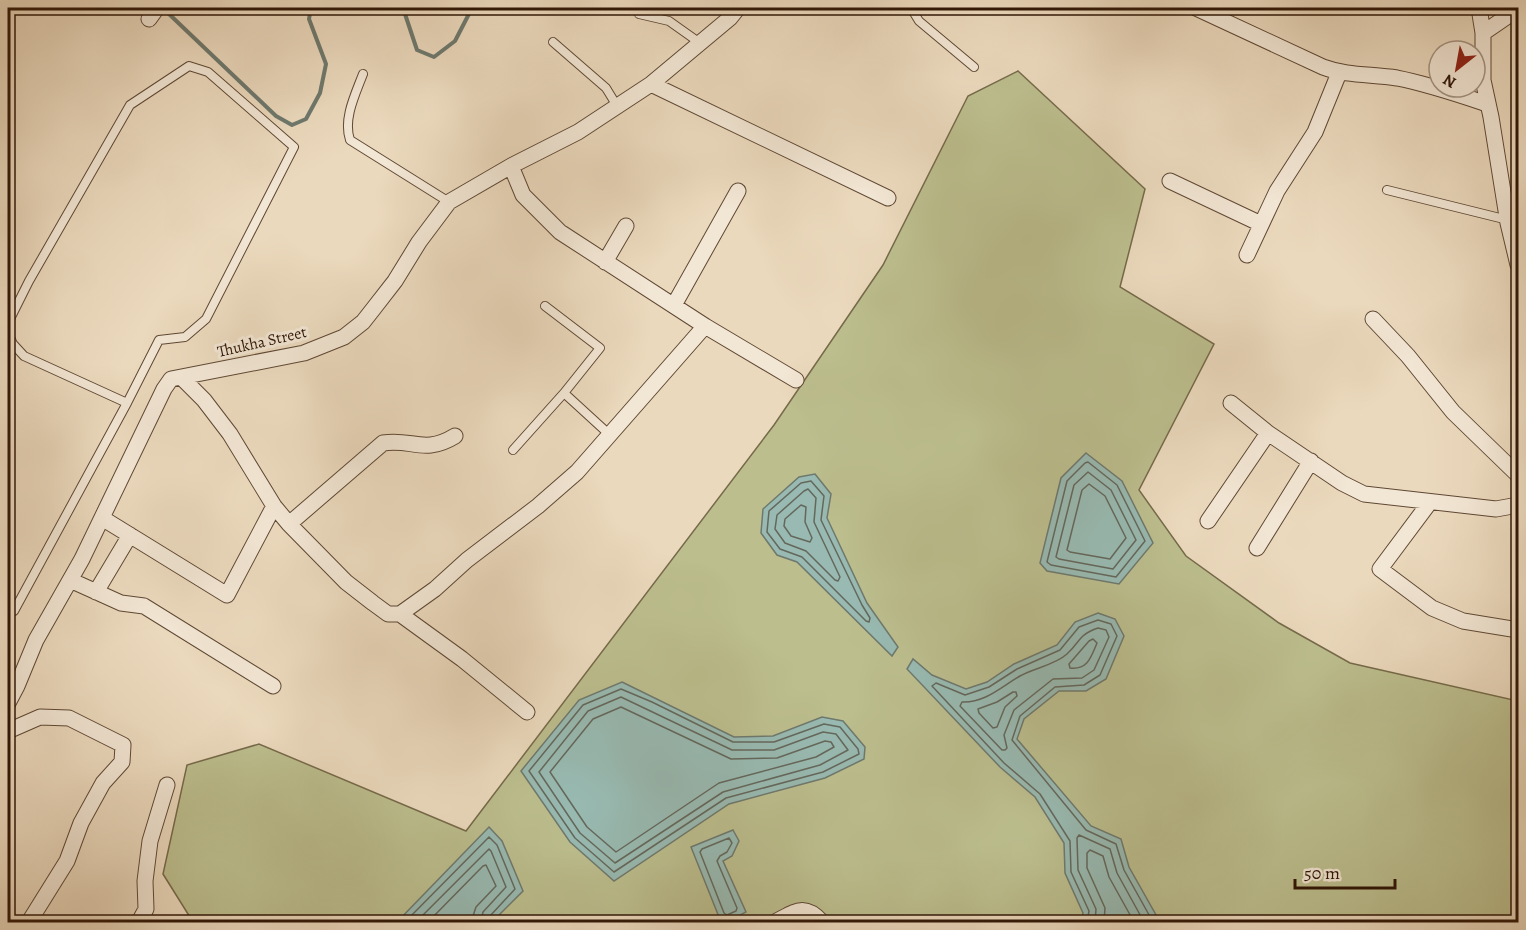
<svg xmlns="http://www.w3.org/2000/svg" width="1526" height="930" viewBox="0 0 1526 930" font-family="Alegreya,serif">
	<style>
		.green { fill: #bcbe8e; stroke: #766a4a; stroke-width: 1.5 }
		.water { fill: #98bab2; stroke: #6e796e; stroke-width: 1.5 }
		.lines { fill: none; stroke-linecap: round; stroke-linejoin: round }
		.shore { stroke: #64685c; stroke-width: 1.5 }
		.stream { stroke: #6e796e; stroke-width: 4 }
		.lane-casing { stroke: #5f4834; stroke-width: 10 }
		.street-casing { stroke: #5f4834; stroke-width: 17 }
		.lane { stroke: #f2e6d4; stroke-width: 8 }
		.street { stroke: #f2e6d4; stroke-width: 15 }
		.labels { text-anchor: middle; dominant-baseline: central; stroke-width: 6; stroke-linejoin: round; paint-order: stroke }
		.street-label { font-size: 16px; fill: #301707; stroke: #f2e6d4 }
	</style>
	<rect width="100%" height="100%" fill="#ebd9bd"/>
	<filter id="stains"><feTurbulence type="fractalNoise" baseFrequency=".00333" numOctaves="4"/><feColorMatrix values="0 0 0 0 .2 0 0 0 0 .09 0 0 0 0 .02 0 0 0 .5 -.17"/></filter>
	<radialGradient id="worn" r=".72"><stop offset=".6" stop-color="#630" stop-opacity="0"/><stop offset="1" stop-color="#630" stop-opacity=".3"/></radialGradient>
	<!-- green -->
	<path class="green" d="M1018,71L1145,189L1120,287L1214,344L1139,490L1186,556L1279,623L1350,663L1518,701V922H193L163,874L187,765L259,744L466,831L774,425L883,265L968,96Z"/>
	<!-- water -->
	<path class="water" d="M1086,453L1122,481L1153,543L1119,584L1047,571L1040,563L1061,478Z
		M815,474L831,494L827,518L867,603L898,647L892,656L797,562L777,555L761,533L763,509L799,477Z
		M1098,613L1115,619L1124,636L1106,679L1086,691H1059L1024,719L1017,739L1091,826L1121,839L1129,867L1160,922H1080L1083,913L1065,873L1064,843L1035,797L1000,767L907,669L913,659L932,675L966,689L987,682L1014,664L1057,645L1075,622Z
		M622,682L734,737L773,736L822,717L843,721L865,747L864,759L825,778L729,804L614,881L570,842L521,771L579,700Z
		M489,827L502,841L523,891L492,922H397Z
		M733,830L739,841L732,856L723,861L746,912L727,922H721L691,847Z"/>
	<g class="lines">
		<!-- shore -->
		<path class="shore" d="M1088,462L1117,485L1145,541L1116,577L1051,565L1047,562L1067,481L1085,463Z
			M1088,472L1111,490L1136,540L1113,569L1059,559L1056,557L1074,485Z
			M811,481L824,496L821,520L862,605L870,618L869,622L866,621L802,557L780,549L767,532L769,511L801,483Z
			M1089,484L1105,496L1126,538L1110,559L1070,552L1067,550L1082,490Z
			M808,489L816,498L814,522L840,577L838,581L835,580L806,551L785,543L775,529L777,515L804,491Z
			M801,505L806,507L805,522L812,538L810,542L791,536L784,526L785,519Z
			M1098,628L1106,630L1109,637L1094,670L1082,678L1053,679L1014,710L1004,735L1007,748L1005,750H1002L960,706L962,702C985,703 1001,687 1020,676C1034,668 1055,665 1067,654C1081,641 1078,635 1098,628Z
			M1093,639L1097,643C1091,657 1088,670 1070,668L1069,664L1089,641Z
			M621,689L652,702L733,742H774L824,724L840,727L858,749L859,754L823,772L726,798L614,872L575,838L529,771L583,705Z
			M1013,692H1016L1017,696L1005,707L997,727L993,728L979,713L978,709L997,702Z
			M621,697L732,750H774L823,732L836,734L848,750L820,765L723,792L615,863L580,833L539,772L588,711Z
			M621,707L731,759L777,758L825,741L831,742L834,747L816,757L719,783L616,852L587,827L550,772L593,719Z
			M729,838L732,843L727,852L720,856L717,861L737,908L736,911L727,915L724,913L700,852L702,849Z
			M405,922L489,837L497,845L515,889L490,916L488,922
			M416,922L489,849L491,851L506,887L483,912L481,922
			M428,922L483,866L486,865L496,886L476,907L471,922
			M1087,922L1089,911L1071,872L1070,841L1040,794L1004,763L932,686L936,683L965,695L989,687L1017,669L1060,650L1079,627L1098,620L1111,624L1117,636L1100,675L1084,685L1055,687L1020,716L1012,740L1086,830L1116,844L1124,870L1153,922
			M1095,922L1096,909L1078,870L1077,838L1079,835L1110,849L1117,873L1144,922
			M1104,922L1105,908L1087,868V853L1090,850L1103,856L1109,877L1134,922"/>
		<!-- stream -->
		<path class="stream" d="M160,8L169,14L276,116L292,125L306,119L320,93L326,64L309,19L311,8
			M403,8L417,50L434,57L455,41L472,8"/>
		<defs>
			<path id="lane" d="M641,8L639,14L669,21L700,43
				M911,8L919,21L974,67
				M553,42L606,88L617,106
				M363,74C355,95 343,119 350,140L449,202
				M1387,190L1508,220
				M8,273H9
				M545,306L600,348L564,393
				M8,323L29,281L130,105L189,66L208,72L294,147L206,319L185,337L159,340L127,403L14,611L8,612
				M8,333L13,344L24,356L127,403
				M513,450L564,393L611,436"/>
			<path id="street" d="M1196,8L1323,67C1347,76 1372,74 1397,78C1428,84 1457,94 1487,104
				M1479,8L1483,33V80L1491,117L1508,223L1518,265
				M149,19L157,8
				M1483,33L1518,9
				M651,84L888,198
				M1170,181L1261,224
				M1247,255L1277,191L1315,132L1339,73
				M605,262L626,226
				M674,305L738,191
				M1373,319L1408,356L1453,412L1518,475
				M705,326L796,380
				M182,378L204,400L230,434L274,506L289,524L346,582L373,603L388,614H400L435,589L467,560L538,506L577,472L705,326L560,232L523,195L511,166
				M1231,403L1268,433L1342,483L1364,494L1496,509L1518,505
				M1430,502L1380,569L1432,608L1463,621L1518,630
				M102,518L227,595L274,506
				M1208,521L1268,433
				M289,524L383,443C412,438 424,455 455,436
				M1257,548L1311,461
				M70,580L121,603L144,606L273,686
				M96,592L130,535
				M400,614L462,659L527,712
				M8,703L17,686L36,640L82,559L164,389L171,379L304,353L344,337L363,322L374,308L395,281L419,242L449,202L511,166L578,132L651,84L730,18L738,8
				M8,731L40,717L69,718L123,745L122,762L103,783L81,823L67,861L29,922
				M139,922L146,909L145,881L150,841L167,785
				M775,922C795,912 804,902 822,922"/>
		</defs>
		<!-- lane casing -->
		<use href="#lane" class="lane-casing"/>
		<!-- street casing -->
		<use href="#street" class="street-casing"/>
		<!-- lane -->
		<use href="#lane" class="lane"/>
		<!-- street -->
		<use href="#street" class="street"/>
	</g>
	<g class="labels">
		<!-- street labels -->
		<g class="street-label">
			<text transform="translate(262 342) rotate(-13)">Thukha Street</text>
		</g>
	</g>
	<!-- margin -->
	<rect width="1526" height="930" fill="none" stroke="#ebd9bd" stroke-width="30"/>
	<rect x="9" y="9" width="1508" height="912" fill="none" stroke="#301707" stroke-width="3"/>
	<rect x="15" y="15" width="1496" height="900" fill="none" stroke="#301707" stroke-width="1.5"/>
	<!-- north arrow -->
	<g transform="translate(1457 69) rotate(211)"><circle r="28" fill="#f2e6d4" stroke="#a49382" stroke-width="1.5"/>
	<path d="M0-4.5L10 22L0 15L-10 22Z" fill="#8f2418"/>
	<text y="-9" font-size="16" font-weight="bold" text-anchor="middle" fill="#301707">N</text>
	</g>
	<!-- scale -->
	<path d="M1295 879v9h100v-9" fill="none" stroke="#301707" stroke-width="3"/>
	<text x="1304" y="879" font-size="18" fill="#301707" stroke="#f2e6d4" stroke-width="4.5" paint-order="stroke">50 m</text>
	<rect width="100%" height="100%" filter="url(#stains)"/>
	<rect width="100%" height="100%" fill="url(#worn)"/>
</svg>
